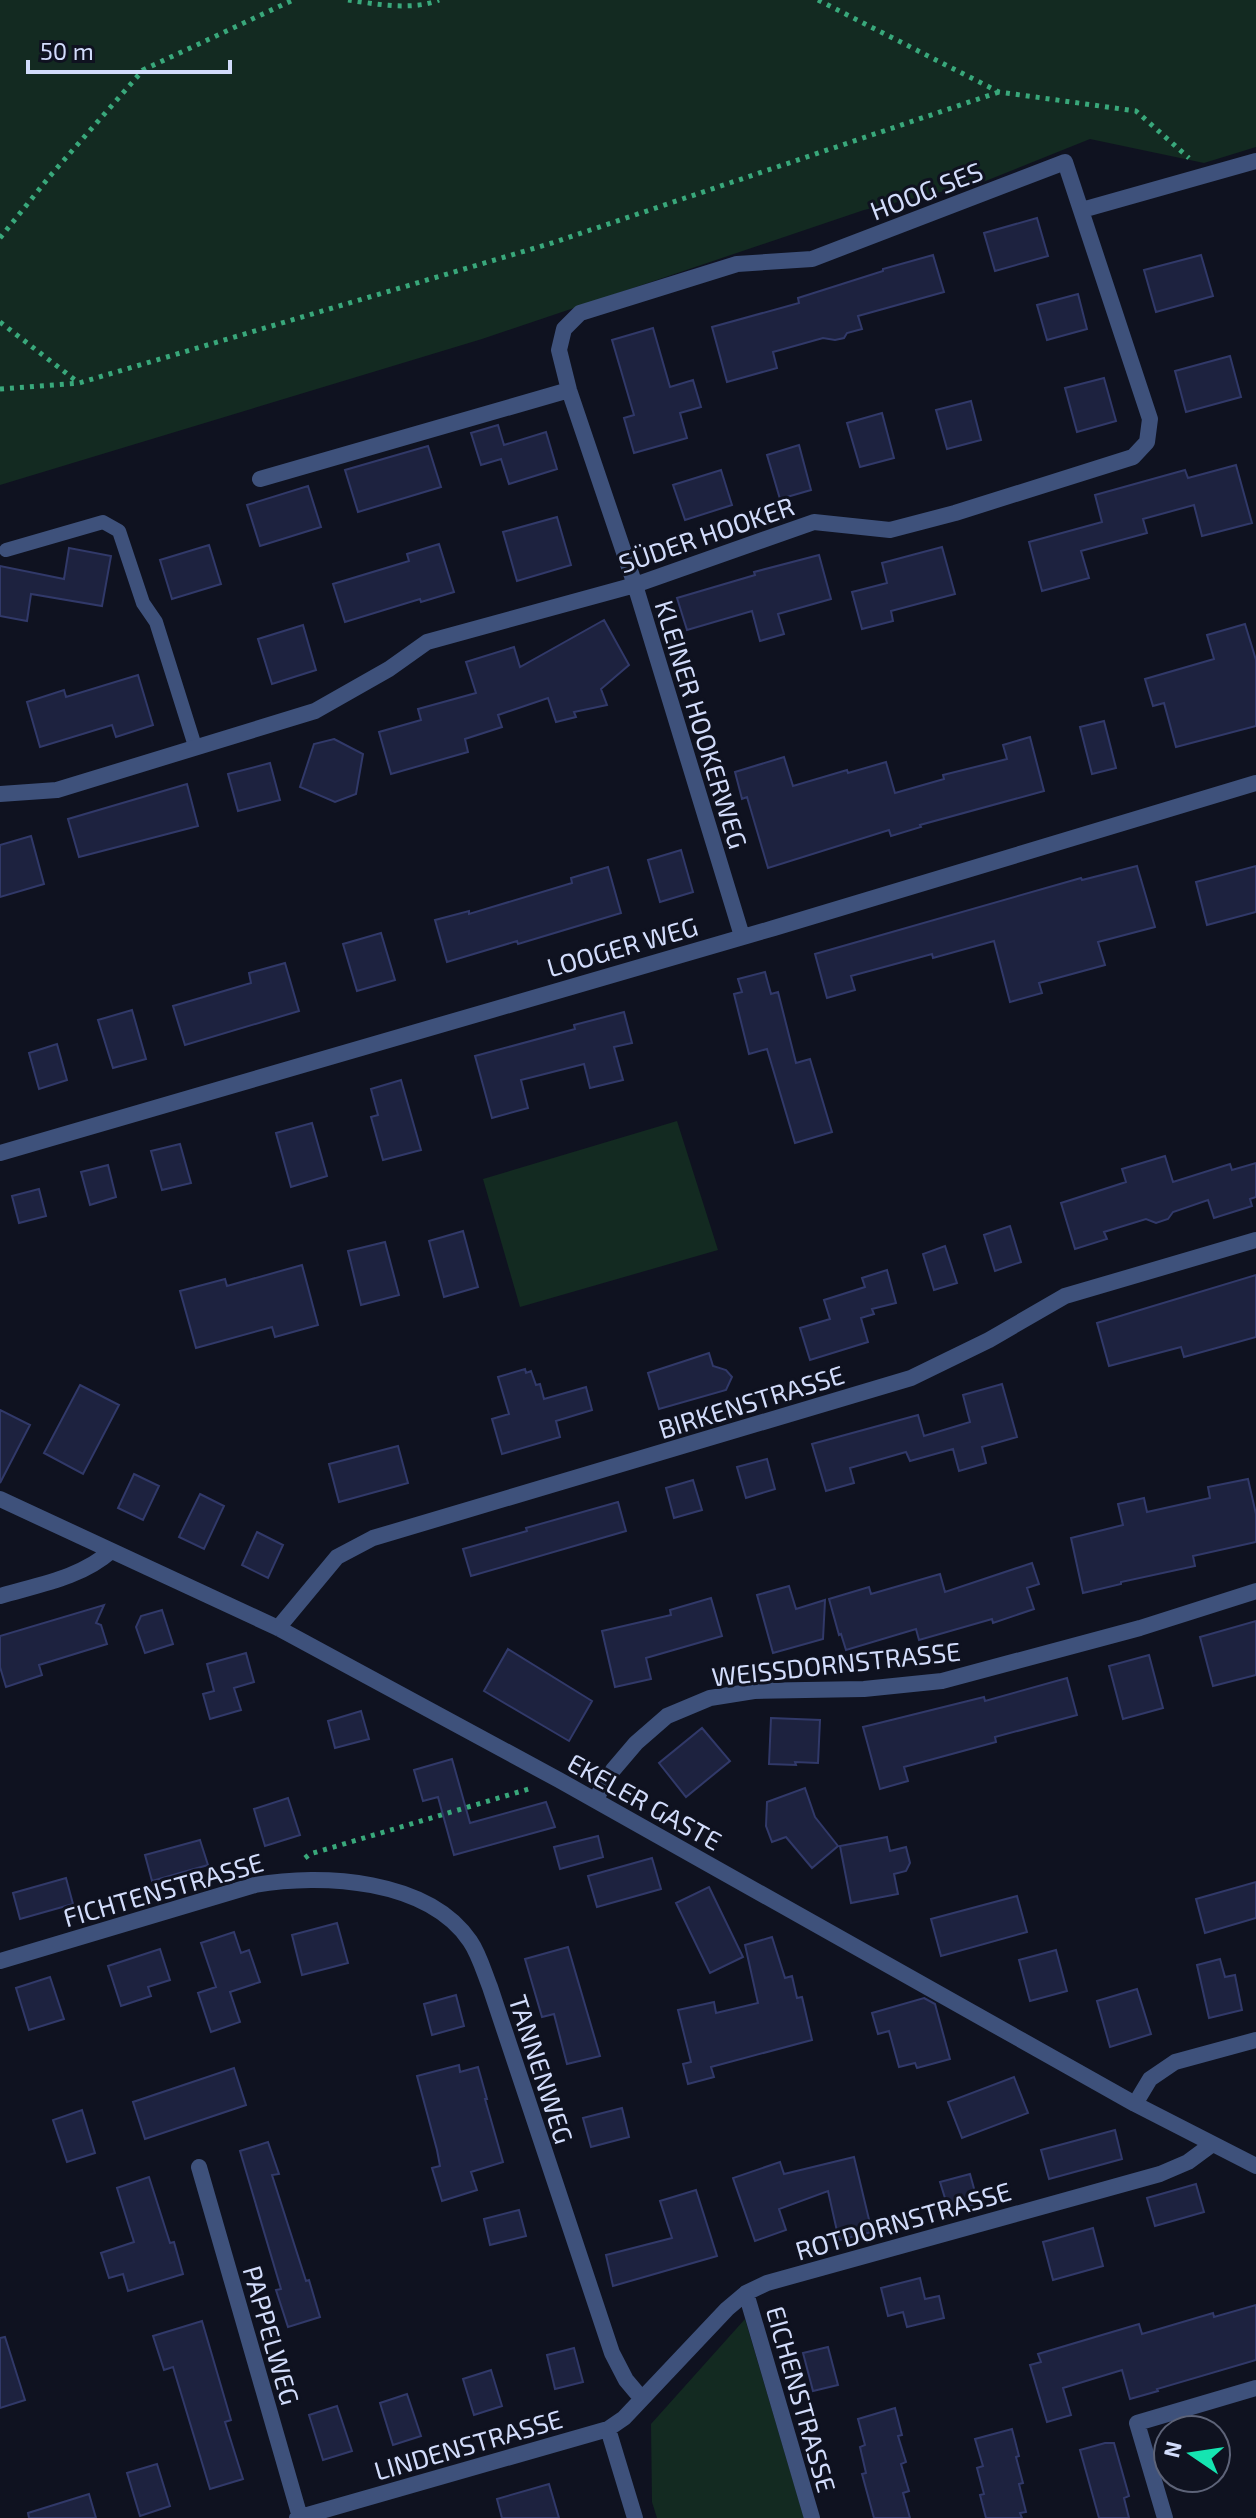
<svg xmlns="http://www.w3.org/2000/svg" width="1256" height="2518" viewBox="0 0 1256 2518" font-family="'Exo 2',sans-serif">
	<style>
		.green { fill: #132a21 }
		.building { fill: #1d223f; stroke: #313969; stroke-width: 2 }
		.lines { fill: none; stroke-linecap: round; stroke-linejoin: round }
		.path { stroke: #39a87b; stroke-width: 5; stroke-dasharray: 4 6; stroke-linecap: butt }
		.lane { stroke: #3e517b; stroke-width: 14 }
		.street { stroke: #3e517b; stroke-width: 16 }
		.labels { text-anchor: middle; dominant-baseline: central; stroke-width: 6; stroke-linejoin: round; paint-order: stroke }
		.street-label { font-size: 26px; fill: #d2dcfb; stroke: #0f1220 }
	</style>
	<rect width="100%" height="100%" fill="#0f1220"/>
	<!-- green -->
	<path class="green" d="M0,0H1256V147L1204,163L1090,139L983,182L864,210L482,339L0,485Z
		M677,1121L718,1250L520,1307L483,1179Z
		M745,2319L804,2518H657L652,2502L651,2424Z"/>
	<!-- building -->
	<path class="building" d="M1037,218L1048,256L995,271L984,233Z
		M933,255L944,292L858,316L862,329L847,333L844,338L835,340L823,338L773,352L777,368L727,382L712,327L799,303L798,298L883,271V269Z
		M1201,255L1213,296L1156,312L1144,270Z
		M1078,294L1087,329L1047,340L1037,305Z
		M653,328L670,387L693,380L701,407L680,413L687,438L634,453L624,418L634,415L612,340Z
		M1230,356L1241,397L1186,412L1175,371Z
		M1104,378L1116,421L1077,432L1065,388Z
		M971,401L981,440L947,449L936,410Z
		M882,413L894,458L860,467L847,423Z
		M498,425L504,445L546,432L557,469L509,484L501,459L481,465L471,433Z
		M799,445L811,490L780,499L767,455Z
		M428,446L441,487L358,512L345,470Z
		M1236,465L1252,523L1202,536L1194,505L1143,519L1147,533L1081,551L1089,578L1042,591L1029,542L1102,522L1095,495L1185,470L1188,478Z
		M721,470L732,505L685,520L673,485Z
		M308,486L321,527L260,546L247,505Z
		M557,517L571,565L517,581L503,532Z
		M439,544L454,592L421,602L420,599L345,622L333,584L409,561L407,554Z
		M209,545L221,584L172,599L160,560Z
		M942,547L955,594L891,611L893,621L862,629L852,592L887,583L882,563Z
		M69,548L111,556L102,606L31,594L27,621L0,616V566L64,579Z
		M819,555L831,599L778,614L784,634L760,641L752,611L687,630L677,598L755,575L754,572Z
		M604,620L629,665L601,689L607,705L574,712L576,717L556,722L548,698L498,715L502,727L465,739L468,752L391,774L379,732L421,720L418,709L476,693L466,662L514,647L520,667Z
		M1245,624L1256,660V726L1176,747L1164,703L1153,706L1145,679L1214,659L1207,635Z
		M303,625L316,670L272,684L258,639Z
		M138,675L153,725L116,737L112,725L40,747L27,702L64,690L66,697Z
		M1104,721L1116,768L1092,774L1080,727Z
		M1030,737L1044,791L920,825L921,827L891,836L889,830L768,868L747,797L742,799L735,772L784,757L793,786L847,770L848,773L886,762L895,793L944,779L943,775L1007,759L1003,745Z
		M334,739L363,754L356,794L335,802L300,787L314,744Z
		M270,763L280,800L238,811L228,774Z
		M187,784L198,826L79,857L68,819Z
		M31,836L44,884L0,897V845Z
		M681,850L693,892L660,902L648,860Z
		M1137,866L1155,927L1098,942L1105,965L1039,983L1042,993L1010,1002L994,941L933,958L932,954L851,976L855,990L827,998L815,954L1081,878L1082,880Z
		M1256,866V912L1207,925L1196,882Z
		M608,867L621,913L518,944L517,941L447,962L435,920L469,911V914L572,883L571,878Z
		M381,933L395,980L357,991L343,944Z
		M285,963L299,1011L185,1045L173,1006L251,983L249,973Z
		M765,972L771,994L778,992L796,1063L810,1059L832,1132L795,1143L767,1049L749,1054L734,994L742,992L738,979Z
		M132,1010L146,1059L113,1068L98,1020Z
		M624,1012L632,1043L614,1047L623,1080L590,1088L584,1064L521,1080L528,1108L492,1118L475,1056L575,1029L574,1025Z
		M57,1044L67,1080L39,1089L29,1053Z
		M401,1080L421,1150L383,1160L371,1117L378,1115L371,1089Z
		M312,1123L327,1176L291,1187L276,1133Z
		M180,1144L191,1183L162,1190L151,1151Z
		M1165,1156L1173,1182L1230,1164L1232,1170L1256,1163V1197L1250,1199L1252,1206L1214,1218L1208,1200L1173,1212L1168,1219L1156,1223L1146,1219L1104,1232L1107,1239L1075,1249L1061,1203L1126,1182L1122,1169Z
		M108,1165L116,1197L90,1205L81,1172Z
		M39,1189L46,1216L19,1223L12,1196Z
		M1010,1226L1021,1262L995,1271L984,1235Z
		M463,1231L478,1287L444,1297L429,1241Z
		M385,1242L399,1295L361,1305L348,1251Z
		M945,1246L957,1283L934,1290L923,1254Z
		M302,1265L318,1325L275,1337L272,1327L196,1348L180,1291L225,1279L227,1286Z
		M887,1270L896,1303L872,1309L874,1314L861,1318L868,1342L810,1360L800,1328L830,1319L824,1300L865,1287L862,1278Z
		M1256,1275V1337L1184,1357L1181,1347L1109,1366L1097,1323Z
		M709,1353L713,1366L726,1370L732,1377L726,1390L659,1409L648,1373Z
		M525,1369L526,1373L531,1371L536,1385L540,1384L544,1399L586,1387L592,1410L556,1421L560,1437L502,1454L492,1419L509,1414L498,1377Z
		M1002,1384L1017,1437L982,1447L986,1463L959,1471L953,1449L910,1461L906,1452L850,1468L854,1483L826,1491L812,1444L918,1415L924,1436L970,1422L963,1395Z
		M80,1385L119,1405L83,1474L44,1453Z
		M0,1410L30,1425L0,1483Z
		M398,1446L408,1483L339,1502L329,1464Z
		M767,1459L775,1489L746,1498L737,1467Z
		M134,1474L159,1486L143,1520L118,1508Z
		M1248,1479L1256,1514V1542L1193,1556L1195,1566L1121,1582V1584L1083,1593L1071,1538L1123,1525L1118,1504L1144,1498L1147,1512L1210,1498L1208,1487Z
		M693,1480L702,1510L674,1518L666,1488Z
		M200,1494L224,1506L204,1549L179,1537Z
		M618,1502L626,1531L471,1576L463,1549L527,1531L526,1528Z
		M257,1532L283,1545L268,1578L242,1565Z
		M1032,1563L1039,1584L1027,1588L1034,1609L993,1623L992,1619L919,1640L916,1629L846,1650L841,1634L839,1635L829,1599L869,1587L871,1594L940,1574L945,1592Z
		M789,1586L796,1609L825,1600L823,1639L773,1653L757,1595Z
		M711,1598L722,1636L646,1658L651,1679L615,1687L602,1631L671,1615L670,1610Z
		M104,1605L96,1623L101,1625L107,1644L39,1665L42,1675L6,1687L0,1667V1636Z
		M162,1610L173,1644L145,1653L136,1627L141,1616Z
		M1256,1621V1675L1213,1686L1200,1637Z
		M508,1649L592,1701L569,1741L484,1691Z
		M246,1653L254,1682L234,1688L241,1710L210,1719L203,1694L214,1691L207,1664Z
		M1149,1655L1163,1708L1123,1719L1109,1666Z
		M1067,1678L1077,1715L995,1737L996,1742L904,1767L908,1781L880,1789L863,1727L984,1697L985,1701Z
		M361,1711L369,1739L335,1748L328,1721Z
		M771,1718L820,1720L818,1763L795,1762L796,1765L769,1764Z
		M702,1728L730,1761L686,1797L659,1763Z
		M452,1759L470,1823L546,1802L555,1827L454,1855L438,1797L423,1801L414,1770Z
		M805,1788L815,1817L838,1846L812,1868L786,1837L772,1842L766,1826L767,1802Z
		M288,1798L300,1835L265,1846L254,1809Z
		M598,1836L603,1857L560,1869L554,1847Z
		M887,1837L890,1851L906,1847L910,1863L906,1871L894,1874L898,1894L851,1903L840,1846Z
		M200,1840L208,1865L152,1881L145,1855Z
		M652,1858L661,1889L597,1907L588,1876Z
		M66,1878L73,1904L20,1919L13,1893Z
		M1256,1882V1918L1205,1933L1196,1899Z
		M709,1887L743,1957L710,1973L676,1903Z
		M1017,1896L1027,1932L941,1956L931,1919Z
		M337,1923L348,1963L302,1975L292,1935Z
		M234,1932L241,1953L249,1950L260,1982L230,1992L240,2022L211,2032L198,1993L216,1987L201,1943Z
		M772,1937L785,1978L792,1976L797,1998L802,1997L812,2040L711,2067L714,2077L688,2084L683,2064L691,2062L678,2010L714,2002L716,2013L758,2003L745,1945Z
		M568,1947L600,2056L567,2064L554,2014L542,2017L525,1959Z
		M160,1949L170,1980L148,1987L151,1996L121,2006L108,1966Z
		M1056,1950L1067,1991L1030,2001L1019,1960Z
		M1220,1959L1225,1977L1235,1975L1242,2010L1209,2018L1197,1965Z
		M50,1977L64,2019L29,2030L16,1988Z
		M1137,1989L1151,2034L1110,2047L1097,2001Z
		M456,1995L464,2026L432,2035L424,2004Z
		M924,1998L935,2004L950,2059L917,2068L915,2063L899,2067L889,2031L878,2034L872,2013Z
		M459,2065L460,2072L478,2067L487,2099H485L503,2162L471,2172L477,2190L442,2201L432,2168L440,2166L437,2150L417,2076Z
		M234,2068L246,2105L145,2139L133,2102Z
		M1014,2077L1028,2113L962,2138L948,2102Z
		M622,2108L629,2137L591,2147L583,2118Z
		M82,2110L95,2153L67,2162L53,2120Z
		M1115,2130L1122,2159L1049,2179L1041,2150Z
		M268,2142L279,2174L272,2175L306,2281L309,2280L320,2317L288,2327L276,2290L281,2289L240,2151Z
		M854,2157L872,2232L839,2240L828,2191L779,2209L786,2230L755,2241L733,2178L780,2162L784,2174Z
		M970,2174L978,2203L949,2211L940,2182Z
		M149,2177L170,2243L174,2242L183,2274L128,2291L123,2274L109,2278L101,2253L134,2242L117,2188Z
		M1196,2184L1204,2212L1155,2226L1147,2198Z
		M696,2190L717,2256L613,2286L606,2255L672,2238L660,2201Z
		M519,2210L526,2236L490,2245L484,2219Z
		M1093,2228L1103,2266L1053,2280L1043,2242Z
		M920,2278L925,2299L939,2296L944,2318L907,2327L903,2312L888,2316L881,2288Z
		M1256,2305V2360L1157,2389L1158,2391L1130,2399L1122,2370L1063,2388L1071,2415L1047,2422L1030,2365L1041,2362L1038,2354L1139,2324L1142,2334L1213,2313L1214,2317Z
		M202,2321L231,2420L225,2422L243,2479L210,2489L173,2367L164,2370L153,2336Z
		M5,2337L25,2400L0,2408V2338Z
		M828,2347L838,2385L813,2391L803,2353Z
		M574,2348L583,2382L555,2389L547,2355Z
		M491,2370L502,2406L474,2415L463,2379Z
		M407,2394L421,2436L393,2445L380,2403Z
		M337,2406L352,2451L323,2460L309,2415Z
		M895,2408L902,2435L898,2436L906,2462L901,2464L909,2491L903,2493L910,2518H874L862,2474L866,2473L860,2447L865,2445L858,2419Z
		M1012,2429L1019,2456L1016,2457L1023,2483L1019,2484L1026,2512L1020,2513L1022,2518H986L980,2495L984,2494L977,2468L983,2466L975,2439Z
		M1105,2443H1114L1129,2496L1124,2498L1129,2518H1099L1080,2450Z
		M157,2464L170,2506L140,2516L127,2473Z
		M549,2484L559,2518H502L497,2499Z
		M89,2494L96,2518H29L28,2513Z"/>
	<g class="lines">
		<!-- path -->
		<path class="path" d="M348,0C376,4 412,11 439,0
			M818,0L999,92L1136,111L1189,158
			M0,238L50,176L143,70L293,0
			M0,322L79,383
			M0,389L79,383L552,243L999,92
			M305,1858L310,1854L532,1788"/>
		<!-- lane -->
		<path class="lane" d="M6,550L103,522L119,531L143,603L156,622L195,746"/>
		<!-- street -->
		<path class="street" d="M1082,210L1256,161
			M260,479L569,390
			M0,794L57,790L315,711L389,669L427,642L635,585L814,522L890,530L955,513L1133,457L1147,442L1150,419L1065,162L812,259L737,264L580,313L564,329L559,350L569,390L635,585L742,936
			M0,1153L774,928L1256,783
			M0,1499L278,1628L559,1780L1135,2104L1256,2166
			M0,1596C37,1585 81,1578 111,1551
			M278,1628L337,1557L373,1538L911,1378L989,1340L1065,1296L1256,1240
			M595,1800L613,1770L636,1743L667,1716L710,1698L754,1691L864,1689L942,1681L1140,1628L1256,1591
			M0,1961L255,1885C322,1873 428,1879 470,1941C479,1954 484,1972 490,1987L612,2353L626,2380L642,2399
			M1135,2104L1150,2079L1175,2062L1256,2040
			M199,2167L300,2517
			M746,2293L812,2518
			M608,2429L635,2518
			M297,2518L608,2429L624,2418L727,2309L746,2293L767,2283L1160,2174L1188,2162L1211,2145
			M1165,2518L1137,2423L1256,2388"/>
	</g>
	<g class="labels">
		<!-- street labels -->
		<g class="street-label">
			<text transform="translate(926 190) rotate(-21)">HOOG SES</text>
			<text transform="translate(706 534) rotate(-19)">SÜDER HOOKER</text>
			<text transform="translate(702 724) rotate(73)">KLEINER HOOKERWEG</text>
			<text transform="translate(622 946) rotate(-16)">LOOGER WEG</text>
			<text transform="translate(751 1401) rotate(-17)">BIRKENSTRASSE</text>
			<text transform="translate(836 1663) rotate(-6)">WEISSDORNSTRASSE</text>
			<text transform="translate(645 1801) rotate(29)">EKELER GASTE</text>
			<text transform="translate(163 1889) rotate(-16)">FICHTENSTRASSE</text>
			<text transform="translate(542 2069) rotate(72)">TANNENWEG</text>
			<text transform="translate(903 2220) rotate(-16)">ROTDORNSTRASSE</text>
			<text transform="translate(272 2335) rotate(74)">PAPPELWEG</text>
			<text transform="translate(802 2399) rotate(74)">EICHENSTRASSE</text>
			<text transform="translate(468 2444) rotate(-16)">LINDENSTRASSE</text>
		</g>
	</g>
	<!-- north arrow -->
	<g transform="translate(1192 2454) rotate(283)"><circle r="38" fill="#0f1220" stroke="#5d6378" stroke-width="2"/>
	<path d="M0-6L14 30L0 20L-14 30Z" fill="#15e5b1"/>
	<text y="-12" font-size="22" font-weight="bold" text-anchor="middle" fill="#d2dcfb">N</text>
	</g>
	<!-- scale -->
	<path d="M28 60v12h202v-12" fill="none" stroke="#d2dcfb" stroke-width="4"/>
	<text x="40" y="60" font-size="24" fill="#d2dcfb" stroke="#0f1220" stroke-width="6" paint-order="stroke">50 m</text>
</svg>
